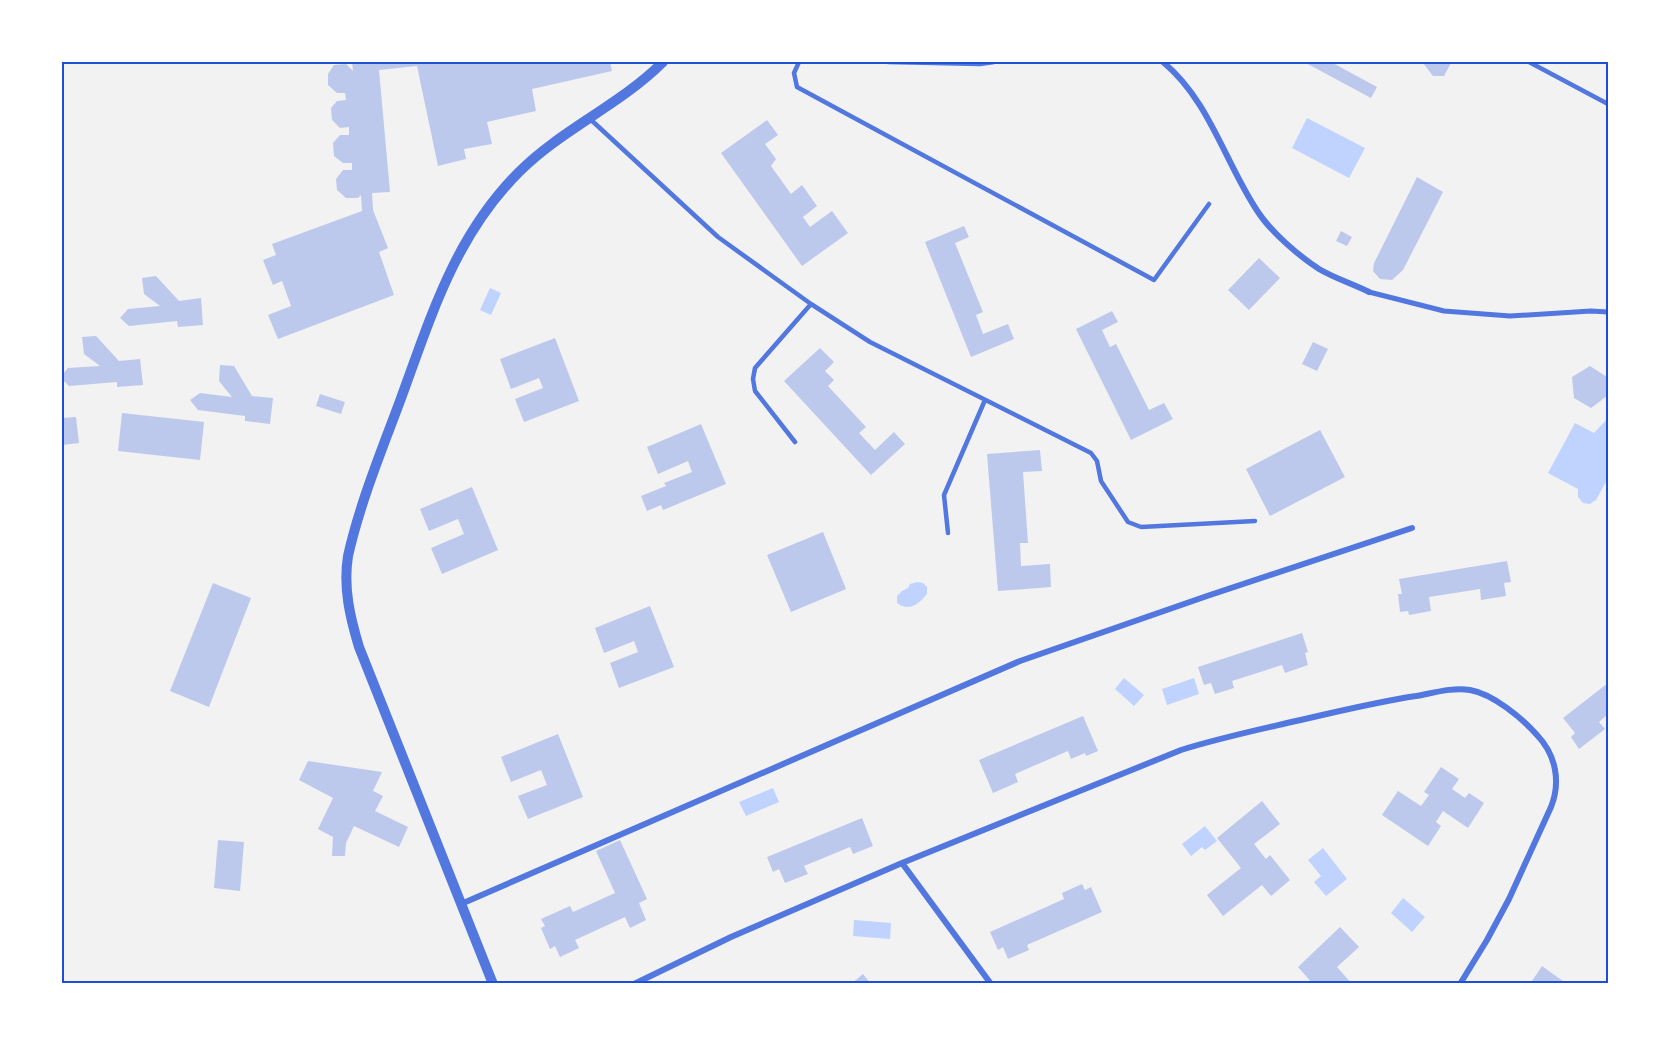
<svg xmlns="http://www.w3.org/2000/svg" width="1670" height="1045" viewBox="0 0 1670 1045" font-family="'Space Grotesk',sans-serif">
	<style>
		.water { fill: #bfd3fe }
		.building { fill: #bdc9ec }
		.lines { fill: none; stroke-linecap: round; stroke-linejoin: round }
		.service { stroke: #5277de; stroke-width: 4.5 }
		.pedestrian { stroke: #5277de; stroke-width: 5 }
		.minor { stroke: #5277de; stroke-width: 6 }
		.tertiary { stroke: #5277de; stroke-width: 10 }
		.neatline { fill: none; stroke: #1d4ed8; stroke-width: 2 }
	</style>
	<rect width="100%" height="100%" fill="#f2f2f2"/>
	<!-- water -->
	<path class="water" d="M1307,118L1365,148L1349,178L1292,148Z
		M490,288L501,293L491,315L480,310Z
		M1608,418V478L1596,500L1590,504L1583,503L1578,497V489L1548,473L1575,423L1594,433Z
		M917,582L923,583L927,587V594C919,604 909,612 897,603V596L902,591L908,588L910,584Z
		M1124,678L1144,695L1134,706L1115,689Z
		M1194,678L1199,694L1167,705L1162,689Z
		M773,788L779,802L746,816L739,802Z
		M1205,826L1217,841L1205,850L1202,847L1191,856L1182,844Z
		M1323,848L1347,879L1326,896L1314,882L1321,876L1308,860Z
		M1403,898L1425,917L1412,932L1391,913Z
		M854,920L891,923L890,939L853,936Z"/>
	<!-- building -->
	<path class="building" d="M352,62H610L612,71L532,89L536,111L487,122L492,144L464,149L466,159L438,166L417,66L379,70L390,192L372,193L373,210L388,248L379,252L394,295L278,339L268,315L291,306L282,281L273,285L263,260L276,255L272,244L362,211L361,195L358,198H346L337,190L336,179L343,170H352V163H343L334,156L333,143L340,135H349V127L340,128L332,120L331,108L337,101L346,100L345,93H337L328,85V74L334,65L346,64L353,71Z
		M1304,62H1331L1377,87L1371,98Z
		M1424,62H1451V63L1444,76H1433L1423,63Z
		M767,120L778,135L765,144L776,159L771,166L791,194L802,185L817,206L803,217L810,227L832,211L848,233L802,266L721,153Z
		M1417,177L1443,192L1403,270L1392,280L1380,279L1373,271L1374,263Z
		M964,226L969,237L955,243L983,312L976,315L983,334L1008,324L1014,339L971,357L925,242Z
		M1341,231L1352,237L1347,246L1336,241Z
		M1259,258L1280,278L1249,310L1228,290Z
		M156,276L179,301L201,298L203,325L178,327L177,321L129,326L120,318L128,309L160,306L144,294L142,278Z
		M1112,311L1118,322L1102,330L1110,347L1116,344L1149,410L1164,403L1173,419L1131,440L1076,329Z
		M96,336L119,361L140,359L143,385L117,387V382L69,386L62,379V375L68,368L100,366L84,354L82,337Z
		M555,338L579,401L524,422L515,399L543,388L539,378L511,389L500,359Z
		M1313,342L1328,349L1317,371L1302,364Z
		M820,348L834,362L825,371L834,380L828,386L866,427L859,433L875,450L894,432L905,444L871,475L784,381Z
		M220,365L234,366L252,396L273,398L270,424L245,421V416L198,410L190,400L200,393L232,397L219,381Z
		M1590,366L1607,377V396L1591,408L1574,398L1572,377Z
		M320,394L345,402L341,414L316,406Z
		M122,413L204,422L200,460L118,451Z
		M76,417L79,443L62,445V418Z
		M701,424L726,484L663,510L661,505L647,511L641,496L666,486L664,483L692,472L688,461L658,474L647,447Z
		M1320,430L1345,477L1270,516L1246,469Z
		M1040,450L1042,471L1023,472L1028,543H1020L1021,566L1050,564L1051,587L998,591L987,454Z
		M472,487L498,550L442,574L431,548L464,534L458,519L429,531L420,509Z
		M823,532L846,589L791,612L767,555Z
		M1507,561L1511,582L1504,583L1506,596L1481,600L1480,589L1429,597L1431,611L1409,615L1408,611L1400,612L1398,594H1402L1399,579Z
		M213,583L251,598L209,707L170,691Z
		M650,606L674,667L619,688L610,663L638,652L634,641L604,653L595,628Z
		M1302,633L1308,652L1305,653L1308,665L1285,673L1282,665L1232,681L1234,688L1215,694L1211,683L1204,685L1198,667Z
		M1608,683V714L1599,722L1605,729L1579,749L1571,737L1575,733L1563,718Z
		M1083,716L1098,751L1086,756L1085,753L1071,759L1068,751L1015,774L1018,782L993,793L979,760Z
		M558,734L583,797L528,819L518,796L547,785L541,770L511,782L501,757Z
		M308,761L382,772L373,791L383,796L375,811L408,827L399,847L354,826L346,843L345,856H332L333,837L318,829L333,798L299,780Z
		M1441,767L1459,779L1452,789L1465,798L1469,793L1484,803L1468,828L1443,811L1436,822L1441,826L1428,846L1382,815L1398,791L1421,806L1429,795L1424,792Z
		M1262,801L1280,824L1254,844L1266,859L1270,855L1290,880L1271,896L1262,885L1223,916L1207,895L1241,868L1217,838Z
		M862,818L873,846L853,854L850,847L804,866L808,874L785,883L779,869L773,872L767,857Z
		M218,840L244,842L240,891L214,888Z
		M620,840L647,899L639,903L646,920L630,928L625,917L575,940L579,948L560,957L555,946L550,949L541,928L545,926L541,919L570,906L573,912L615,893L596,851Z
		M1082,884L1085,890L1091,887L1102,912L1027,945L1029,950L1008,959L1003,947L998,950L990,932L1064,899L1062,893Z
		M1340,927L1359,947L1337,967L1352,984H1322L1320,981L1317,984H1313L1298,967Z
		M1542,966L1567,984H1530Z
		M863,974L871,984H851Z"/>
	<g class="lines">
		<!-- service -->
		<path class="service" d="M799,62L794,73L797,87L1154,280L1209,204
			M888,62L980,64L994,62
			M1529,62L1608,104
			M589,118L718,237L811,304L870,342L1091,453L1097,461L1101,481L1128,522L1141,527L1255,521
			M795,442L755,391L753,379L755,368L811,304
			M948,533L944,495L985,400"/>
		<!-- pedestrian -->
		<path class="pedestrian" d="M1369,292L1444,311L1510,316L1591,311L1608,312"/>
		<!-- minor -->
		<path class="minor" d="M1163,62C1210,101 1225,163 1258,212C1271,232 1299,256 1319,269C1334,278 1353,284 1369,292
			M902,863L991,984
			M461,904L1020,661L1207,596L1412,528
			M634,984L731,937L902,863L1181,750C1219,738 1257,730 1296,721C1336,712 1376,702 1416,696C1433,693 1453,687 1470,690C1493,694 1522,718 1537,735C1556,755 1561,782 1551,807L1509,899L1487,940L1460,984"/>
		<!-- tertiary -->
		<path class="tertiary" d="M493,984L359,647C350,617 343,588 348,556C360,503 381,452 400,401C431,317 454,237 519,172C562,129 620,105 663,62"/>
	</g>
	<!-- border -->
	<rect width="1670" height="1045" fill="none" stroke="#ffffff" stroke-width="126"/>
	<rect x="63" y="63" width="1544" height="919" class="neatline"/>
</svg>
